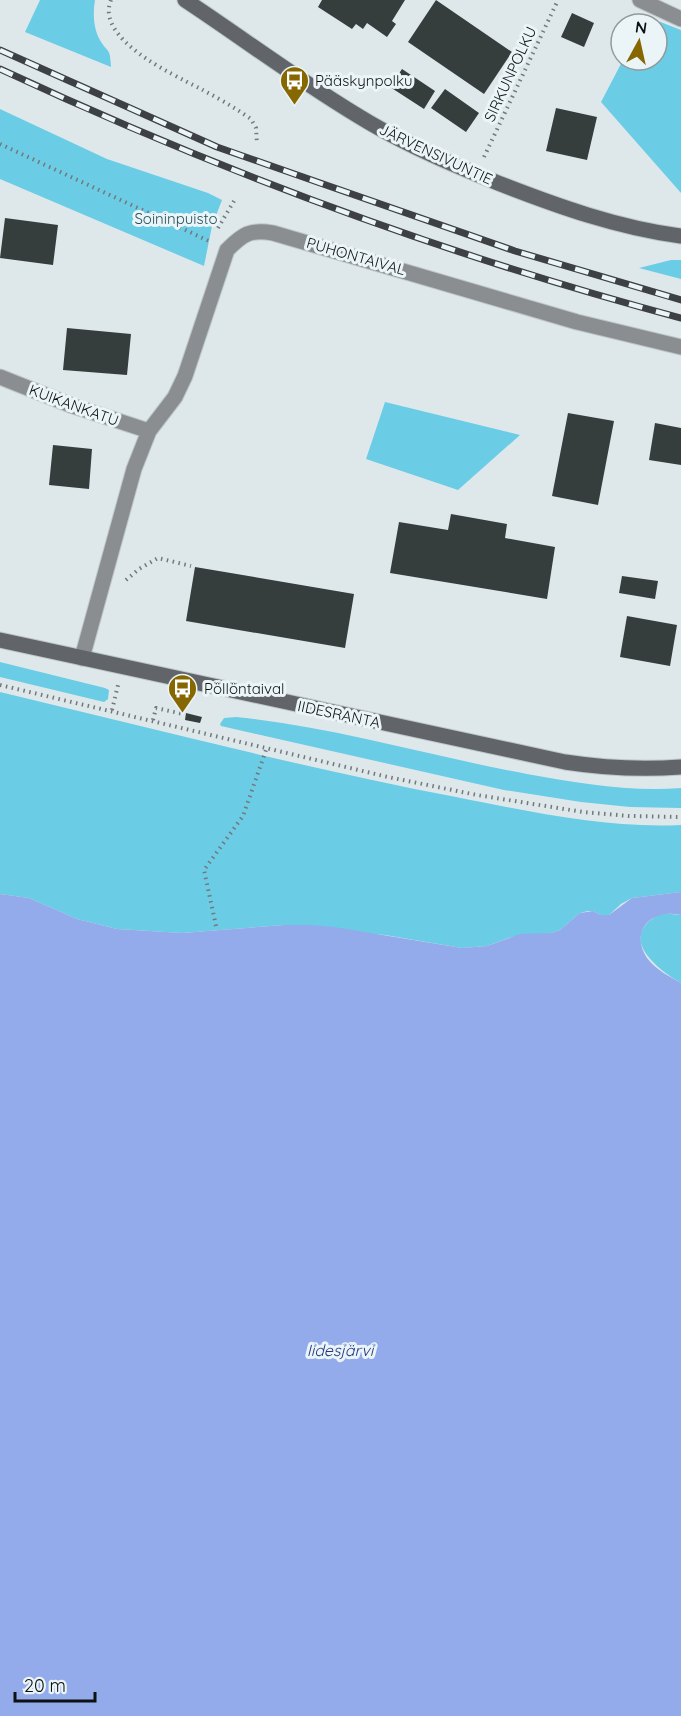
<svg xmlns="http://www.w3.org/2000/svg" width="681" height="1716" viewBox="0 0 681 1716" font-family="Quicksand,sans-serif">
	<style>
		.green { fill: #6bcce6 }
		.water { fill: #93aaeb }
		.building { fill: #353e3d }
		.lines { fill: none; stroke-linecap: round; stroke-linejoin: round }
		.street-casing { stroke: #bdc6c8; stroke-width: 17 }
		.secondary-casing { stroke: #bdc6c8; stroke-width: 17 }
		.path { stroke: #73797b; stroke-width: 4; stroke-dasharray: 1.5 4.5; stroke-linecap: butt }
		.street { stroke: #8b8e91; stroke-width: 15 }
		.secondary { stroke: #616569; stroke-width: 15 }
		.rail-casing { stroke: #3d4143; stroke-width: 7 }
		.rail { stroke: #ebf5f8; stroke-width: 4.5; stroke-dasharray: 14; stroke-linecap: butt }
		.labels { text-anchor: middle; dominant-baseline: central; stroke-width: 6; stroke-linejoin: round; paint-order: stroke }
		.street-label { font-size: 15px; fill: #0f1213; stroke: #ebf5f8 }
		.poi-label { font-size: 15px; fill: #0f1213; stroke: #ebf5f8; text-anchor: start }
		.park-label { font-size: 15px; fill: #25515c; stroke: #ebf5f8 }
		.water-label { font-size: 16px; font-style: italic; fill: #243681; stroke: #ebf5f8 }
	</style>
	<rect width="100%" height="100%" fill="#dee8eb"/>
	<!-- green -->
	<path class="green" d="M40,0H95C93,12 93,28 100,40C108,54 110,46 111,67L25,32Z
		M645,16L681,30V193L601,102L623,60H657V24H641Z
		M0,109L107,159L208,193L222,200L212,226L204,266L0,179Z
		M671,260H681V279L639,268Z
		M385,402L520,435L458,490L366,459Z
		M0,662L105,688L109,690L108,699L104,702L0,677Z
		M0,692C152,728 303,768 456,797C526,811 609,829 681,825V892L632,898L621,904L609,915H601L593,911H588L580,913L560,930L551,933L511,937L487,946L462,948L385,935L284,925L182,933L117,929L77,919L29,898L0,894Z
		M236,717C334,727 430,756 527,774C577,783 630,792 681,788V808L630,807L581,802L504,790L221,726L220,724L224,718Z
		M662,913L681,915V983C654,967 616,936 662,913Z"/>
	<!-- water -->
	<path class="water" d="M681,892V915C652,908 629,931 647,958C656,970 669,976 681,983V1716H0V894L29,898L77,919L117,929L182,933L284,925H310L334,927L462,948L487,946L520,934L551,933L560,930L580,913L593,911L601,915H609L632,898Z"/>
	<!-- building -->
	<path class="building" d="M322,0H405L392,21L396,24L387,37L367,23L363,29L356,24L352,29L318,7Z
		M436,0L512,52L484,94L408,42Z
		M572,13L594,23L584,47L561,37Z
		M402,69L435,91L424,109L390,87Z
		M445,89L479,113L466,132L431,108Z
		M556,108L597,117L587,160L546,151Z
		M5,218L58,225L53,265L0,258Z
		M67,328L131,334L127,375L63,370Z
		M568,413L614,421L598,505L552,496Z
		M655,423L681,428V465L649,460Z
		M53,445L92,449L89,489L49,485Z
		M451,514L507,524L505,538L555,547L547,599L390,573L399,522L448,530Z
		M195,567L354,594L345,648L186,621Z
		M622,576L658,581L655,599L619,593Z
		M627,616L677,625L670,666L620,657Z
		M186,713L202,717L200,723L185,720Z"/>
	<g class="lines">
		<defs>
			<path id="street" d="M640,0L681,19
				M0,377L73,406L149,431
				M82,658L134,469L149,431L175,397L185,376L227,250C243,234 250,229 273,233L577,322L681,347"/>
			<path id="secondary" d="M185,0C247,41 306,86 370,123C411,147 454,165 498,183C557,206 618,228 681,236
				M0,640L565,762C604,768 641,770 681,767"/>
		</defs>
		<!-- street casing -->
		<use href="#street" class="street-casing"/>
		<!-- secondary casing -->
		<use href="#secondary" class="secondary-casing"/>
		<!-- path -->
		<path class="path" d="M111,0C95,39 172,74 199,88C216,97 234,107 251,119L256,128L257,144
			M0,144L209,241
			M484,157L558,0
			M218,228L234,201
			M126,580L139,569L158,558L191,566
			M0,685L388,777L477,795L583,812L629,816L681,817
			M112,710L118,685
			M153,720L156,708L183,714
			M216,926L204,870L243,816L267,747"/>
		<!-- street -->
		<use href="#street" class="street"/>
		<!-- secondary -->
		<use href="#secondary" class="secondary"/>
		<defs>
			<path id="rail" d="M0,50L217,147L515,251L681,300
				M0,69C219,171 448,256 681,318"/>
		</defs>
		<!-- rail casing -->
		<use href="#rail" class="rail-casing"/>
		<!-- rail -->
		<use href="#rail" class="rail"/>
	</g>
	<!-- icons -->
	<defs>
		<symbol id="bus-pin" viewBox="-11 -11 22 30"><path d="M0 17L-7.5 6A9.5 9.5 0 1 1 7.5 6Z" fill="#866700" stroke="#ebf5f8"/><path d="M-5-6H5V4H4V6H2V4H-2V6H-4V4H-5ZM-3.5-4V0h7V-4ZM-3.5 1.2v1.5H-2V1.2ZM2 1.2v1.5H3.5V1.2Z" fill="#fff"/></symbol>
	</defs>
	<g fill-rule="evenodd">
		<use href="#bus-pin" x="278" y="64" width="33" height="45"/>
		<use href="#bus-pin" x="166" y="672" width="33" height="45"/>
	</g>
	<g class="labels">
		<!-- street labels -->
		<g class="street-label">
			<text transform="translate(510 74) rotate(-65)">SIRKUNPOLKU</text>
			<text transform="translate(436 154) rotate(25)">JÄRVENSIVUNTIE</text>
			<text transform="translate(356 256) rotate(16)">PUHONTAIVAL</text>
			<text transform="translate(74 405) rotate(20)">KUIKANKATU</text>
			<text transform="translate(339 714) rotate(12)">IIDESRANTA</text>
		</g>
		<!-- poi labels -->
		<g class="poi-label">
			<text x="315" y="80">Pääskynpolku</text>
			<text x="204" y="688">Pöllöntaival</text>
		</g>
		<!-- park labels -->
		<g class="park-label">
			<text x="176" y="218">Soininpuisto</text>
		</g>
		<!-- water labels -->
		<g class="water-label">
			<text x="340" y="1350">Iidesjärvi</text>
		</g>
	</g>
	<!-- north arrow -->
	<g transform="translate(639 42) rotate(8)"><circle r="28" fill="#ebf5f8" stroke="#939a9c" stroke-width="1.5"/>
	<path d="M0-4.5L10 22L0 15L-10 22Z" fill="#866700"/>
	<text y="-9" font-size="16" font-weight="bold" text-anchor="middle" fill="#0f1213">N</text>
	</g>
	<!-- scale -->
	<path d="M15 1692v9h80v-9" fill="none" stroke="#0f1213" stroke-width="3"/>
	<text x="24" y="1692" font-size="18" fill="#0f1213" stroke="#ebf5f8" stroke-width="4.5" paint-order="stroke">20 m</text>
</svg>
